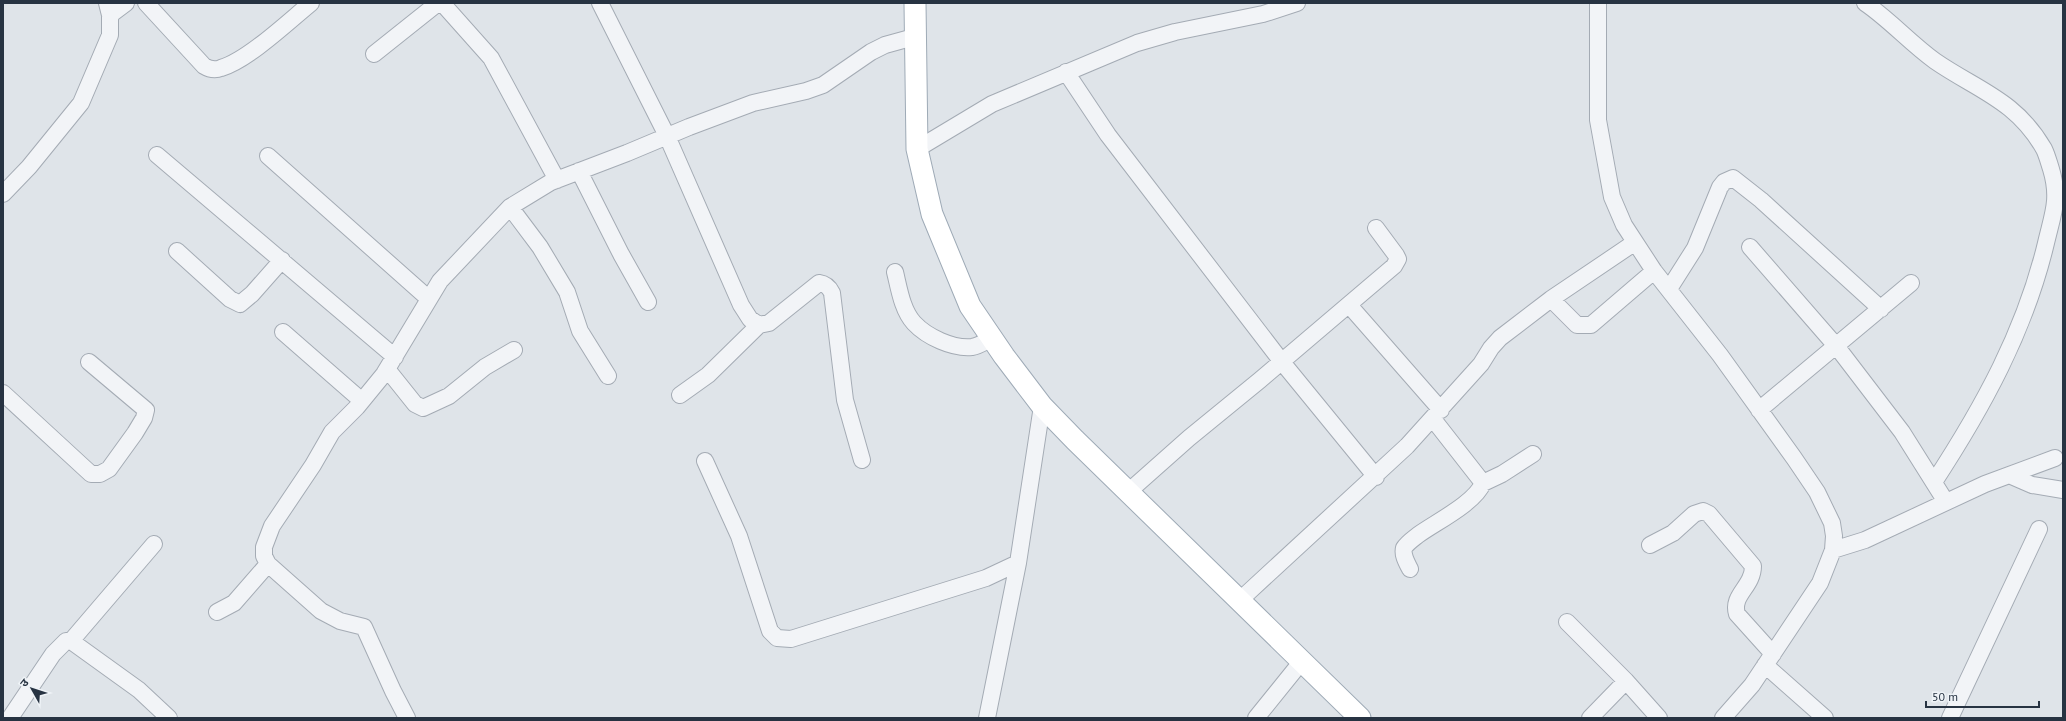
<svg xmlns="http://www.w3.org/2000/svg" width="2066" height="721" viewBox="0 0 2066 721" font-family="'PT Sans','Noto Sans Devanagari',sans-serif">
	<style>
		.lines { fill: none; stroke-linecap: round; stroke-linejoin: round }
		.minor-casing { stroke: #a4abb4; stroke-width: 18 }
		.major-casing { stroke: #9eaab6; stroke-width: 23 }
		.minor { stroke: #f2f4f7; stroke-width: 16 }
		.major { stroke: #fff; stroke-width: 21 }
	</style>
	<rect width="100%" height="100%" fill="#dfe4e9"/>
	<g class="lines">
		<defs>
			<path id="minor" d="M146,3L204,66C209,69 214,71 221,68C248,60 289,21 311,3
				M442,3L491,58L557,180
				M600,3L667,136L741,305L750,319L759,325L769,323L819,283C826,284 829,287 832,293L845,400L862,460
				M1598,3V120L1612,197L1624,225L1654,271L1720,355L1794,458L1817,492L1832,523L1834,536L1833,550L1820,583L1752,685L1723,718
				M1865,3C1890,20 1910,43 1935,61C1977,90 2016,100 2044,149C2047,155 2049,163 2051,169C2060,199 2053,213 2046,243C2025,331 1983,407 1934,482
				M110,15L126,3
				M374,54L438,3
				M1066,72L1108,135L1282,362L1376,477
				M917,149L992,104L1137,43L1175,32L1263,14L1297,3
				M157,155L395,357
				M268,156L429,299
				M579,171L621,254L648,302
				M3,194L29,167L81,103L110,35V15L107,3
				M510,207L540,247L567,292L580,331L608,376
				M1750,247L1837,347L1902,432L1946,502
				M177,251L230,299L240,304L252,294L282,260
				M895,272C899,288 902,310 914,323C927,337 953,349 972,347C979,346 986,341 992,338
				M1669,289L1695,248L1720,187L1724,182L1733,178L1761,200L1881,309
				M1551,299L1577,325H1591L1654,271
				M1349,305L1441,410
				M283,332L362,401
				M387,369L415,404L423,408L449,396L485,367L514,350
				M3,393L91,474H100L109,469L135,433L144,418L146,410L89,362
				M680,395L708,375L759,325
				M1759,410L1911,283
				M705,461L739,536L770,631L777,638L791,639L986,578L1018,563
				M2009,475L2032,485L2063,490
				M1483,483L1502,474L1533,454
				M1127,493L1189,438L1260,380L1394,266L1398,259L1396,255L1376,228
				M1650,545L1673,533L1694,514L1703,511L1709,514L1753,566C1753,587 1731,595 1737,614L1773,654
				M1833,550L1865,540L1985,484L2055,458
				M1410,569C1407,563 1402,555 1404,548C1407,543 1413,539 1418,535C1436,522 1475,503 1483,483L1433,419
				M1240,600L1407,446L1481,364L1491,348L1500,338L1551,299L1634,243
				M217,612L234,603L268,564
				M1567,622L1626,681L1659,718
				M71,641L154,544
				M1765,665L1825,718
				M10,718L53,654L66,641H71L139,690L169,718
				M407,718L393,691L364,627L340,621L321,611L268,564L264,556V547L272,526L313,465L332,432L357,407L384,374L440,281L510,207L551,182L627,153L689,127L753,103L806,91L823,85L871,52L885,45L914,37
				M987,718L1018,563L1042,406
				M1256,718L1302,661
				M1590,718L1626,681
				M1950,718L2039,529"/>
			<path id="major" d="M915,3L917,149L932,214L970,306L1004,356L1042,406L1075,440L1360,718"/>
		</defs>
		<!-- minor casing -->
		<use href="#minor" class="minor-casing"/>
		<!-- major casing -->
		<use href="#major" class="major-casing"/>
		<!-- minor -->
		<use href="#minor" class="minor"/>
		<!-- major -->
		<use href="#major" class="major"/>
	</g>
	<!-- border -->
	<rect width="2066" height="721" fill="none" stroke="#273342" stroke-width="8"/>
	<!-- north arrow -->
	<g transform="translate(32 689) rotate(309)" stroke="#eff3f7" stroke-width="3" paint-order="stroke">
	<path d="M0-3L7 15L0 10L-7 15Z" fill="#273342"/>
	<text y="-6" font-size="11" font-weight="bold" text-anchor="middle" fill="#273342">उ</text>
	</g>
	<!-- scale -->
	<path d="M1926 701v6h113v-6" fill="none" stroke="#273342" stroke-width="2"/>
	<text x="1932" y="701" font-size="12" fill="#273342" stroke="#eff3f7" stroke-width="3" paint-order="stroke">50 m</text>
</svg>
